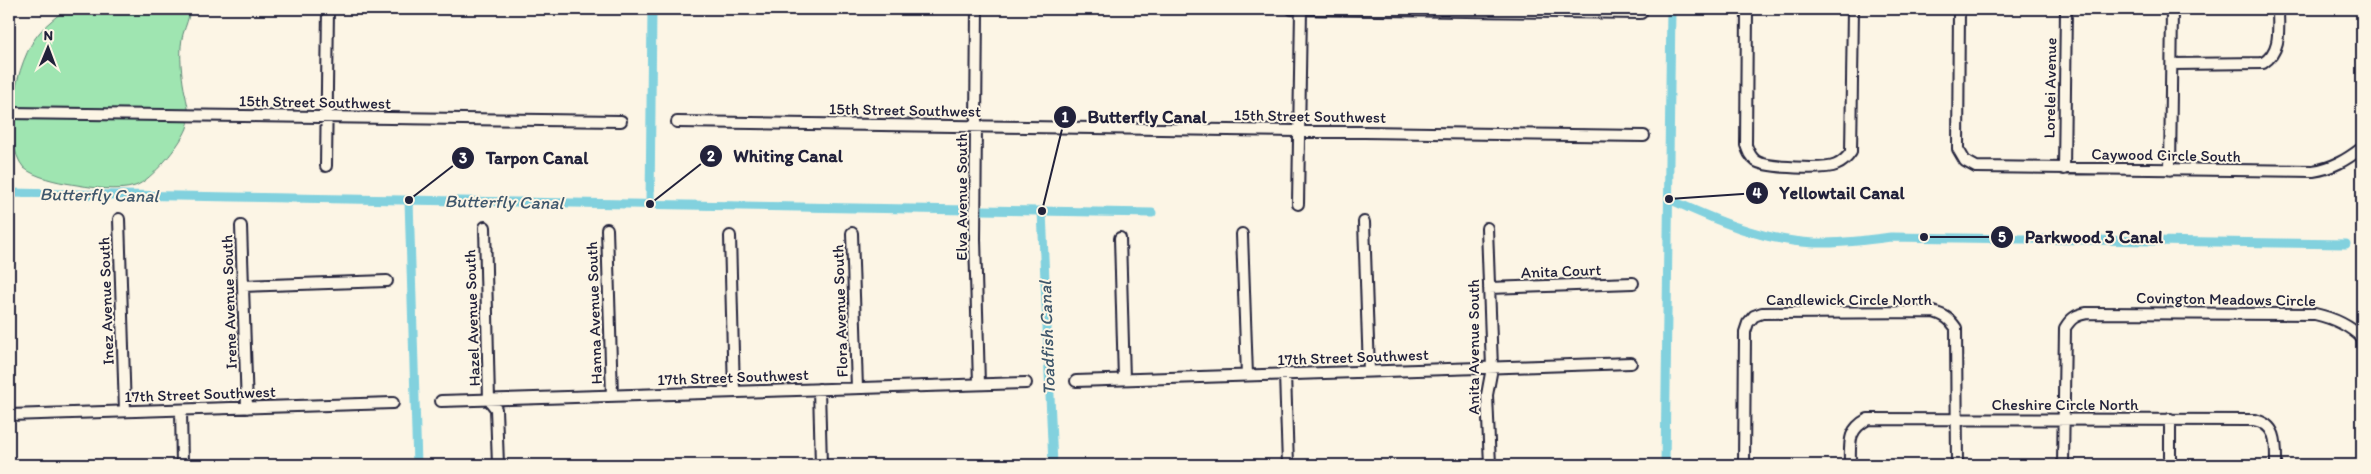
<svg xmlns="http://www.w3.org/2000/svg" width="2371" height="474" viewBox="0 0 2371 474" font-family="Itim,sans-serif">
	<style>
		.green { fill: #9fe5b1; stroke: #608476 }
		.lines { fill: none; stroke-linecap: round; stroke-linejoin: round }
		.canal { stroke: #82d1de; stroke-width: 9 }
		.minor-casing { stroke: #22223b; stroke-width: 14 }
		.minor { stroke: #fcf5e5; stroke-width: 10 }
		.labels { text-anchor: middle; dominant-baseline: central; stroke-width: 4; stroke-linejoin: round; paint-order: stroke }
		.street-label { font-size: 16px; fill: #22223b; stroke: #fcf5e5 }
		.water-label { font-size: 18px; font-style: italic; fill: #3f576c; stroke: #fcf5e5 }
		.leader { fill: none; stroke: #22223b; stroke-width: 2 }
		.callout-dot { fill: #22223b; stroke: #fcf5e5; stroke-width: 2 }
		.mark-label { font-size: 15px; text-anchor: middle; font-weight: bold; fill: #fff }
		.callout-label { font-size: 18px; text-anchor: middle; font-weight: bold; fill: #22223b; stroke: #fcf5e5; stroke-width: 4; stroke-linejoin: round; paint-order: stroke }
	</style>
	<rect width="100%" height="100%" fill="#fcf5e5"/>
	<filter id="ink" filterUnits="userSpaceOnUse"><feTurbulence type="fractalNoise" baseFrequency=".02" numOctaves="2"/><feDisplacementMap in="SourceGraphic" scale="10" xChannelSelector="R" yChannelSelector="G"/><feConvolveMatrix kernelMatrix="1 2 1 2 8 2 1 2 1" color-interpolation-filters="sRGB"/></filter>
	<g filter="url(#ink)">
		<!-- green -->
		<path class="green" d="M65,9H190C189,18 186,25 183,34C179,49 181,68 183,83C185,97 192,114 187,128C181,144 151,181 135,186C118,192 88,187 71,184C57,182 35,177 24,168C0,140 15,60 40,32C47,23 57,17 65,9Z"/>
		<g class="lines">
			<!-- canal -->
			<path class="canal" d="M9,193L968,210
				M1669,199C1715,220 1763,241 1815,243C1840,244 1865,240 1891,237L2346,244
				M409,200L417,465
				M650,204L652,9
				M982,210L1152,213
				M1042,211L1053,465
				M1665,465L1671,9"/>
			<defs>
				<path id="minor" d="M977,9L975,239L979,384
					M1292,9L1641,13
					M1747,9L1746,145C1748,151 1750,157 1756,161C1766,168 1825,170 1836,165C1843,162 1847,158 1851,152L1853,9
					M1959,9L1958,149L1965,161L1976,167L2313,171C2333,168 2346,160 2362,148
					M2172,64L2263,63C2282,51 2278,29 2278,9
					M9,113L621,121
					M677,122L1644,136
					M326,166L328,9
					M2064,169L2066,9
					M2170,170L2172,9
					M1298,204L1301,9
					M119,219L125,411
					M1364,222L1369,371
					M241,226L247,408
					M485,227L489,400L496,409L498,465
					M1487,228L1492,368L1487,395L1490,465
					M607,229L612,396
					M852,233L857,388
					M1242,234L1247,375
					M730,236L734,392
					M1120,238L1124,379
					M243,286L387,281
					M1489,288L1633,283
					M1285,374L1288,465
					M1076,381L1631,363
					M819,389L821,465
					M441,401L1026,383
					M181,410L182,465
					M9,415L393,403
					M1744,465L1745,332L1748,323L1754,316L1762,313L1933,312C1944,315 1949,318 1956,328L1957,465
					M1850,465C1850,443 1847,430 1868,419L2254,420C2278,424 2276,445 2276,465
					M2063,465L2065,328C2071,318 2076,315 2087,313L2315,314C2333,318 2349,325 2362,338
					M2170,465V419"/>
			</defs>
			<!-- minor casing -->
			<use href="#minor" class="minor-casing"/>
			<!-- minor -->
			<use href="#minor" class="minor"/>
		</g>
	</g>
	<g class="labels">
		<!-- street labels -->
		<g class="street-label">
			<text transform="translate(2050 88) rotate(-89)">Lorelei Avenue</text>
			<text transform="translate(315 102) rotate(1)">15th Street Southwest</text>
			<text transform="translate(905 110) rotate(1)">15th Street Southwest</text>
			<text transform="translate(1310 116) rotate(1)">15th Street Southwest</text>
			<text transform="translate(2166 155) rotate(1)">Caywood Circle South</text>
			<text transform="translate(961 197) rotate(-90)">Elva Avenue South</text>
			<text transform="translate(1561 271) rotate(-2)">Anita Court</text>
			<text x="1849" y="299">Candlewick Circle North</text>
			<text transform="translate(2226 299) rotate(1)">Covington Meadows Circle</text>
			<text transform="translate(106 301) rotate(-92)">Inez Avenue South</text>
			<text transform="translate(229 302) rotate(-92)">Irene Avenue South</text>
			<text transform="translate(840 311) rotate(-92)">Flora Avenue South</text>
			<text transform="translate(594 313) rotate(-92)">Hanna Avenue South</text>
			<text transform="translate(472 318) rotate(-92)">Hazel Avenue South</text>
			<text transform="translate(1473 347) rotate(-90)">Anita Avenue South</text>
			<text transform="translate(1353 357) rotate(-2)">17th Street Southwest</text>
			<text transform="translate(733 377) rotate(-2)">17th Street Southwest</text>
			<text transform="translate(200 394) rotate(-2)">17th Street Southwest</text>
			<text x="2065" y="404">Cheshire Circle North</text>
		</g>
		<!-- water labels -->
		<g class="water-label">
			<text transform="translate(99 195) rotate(1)">Butterfly Canal</text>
			<text transform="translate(504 202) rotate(1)">Butterfly Canal</text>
			<text transform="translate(1047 338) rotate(-92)">Toadfish Canal</text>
		</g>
	</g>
	<!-- callouts -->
	<path class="leader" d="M1042 211L1065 117M650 204L711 156M409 200L463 158M1669 199L1757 193M1924 237L2002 237"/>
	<g class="callout-dot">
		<circle cx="1042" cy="211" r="5"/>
		<circle cx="650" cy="204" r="5"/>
		<circle cx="409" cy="200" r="5"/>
		<circle cx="1669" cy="199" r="5"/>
		<circle cx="1924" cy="237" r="5"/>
		<circle cx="1065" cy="117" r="12"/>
		<circle cx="711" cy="156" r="12"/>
		<circle cx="463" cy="158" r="12"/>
		<circle cx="1757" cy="193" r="12"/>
		<circle cx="2002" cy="237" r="12"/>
	</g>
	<g class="mark-label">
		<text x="1065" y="122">1</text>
		<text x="711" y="161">2</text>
		<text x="463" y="163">3</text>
		<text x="1757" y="198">4</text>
		<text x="2002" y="242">5</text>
	</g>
	<g class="callout-label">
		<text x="1147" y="123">Butterfly Canal</text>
		<text x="788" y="162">Whiting Canal</text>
		<text x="537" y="164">Tarpon Canal</text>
		<text x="1842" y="199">Yellowtail Canal</text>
		<text x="2094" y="243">Parkwood 3 Canal</text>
	</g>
	<!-- margin -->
	<rect width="2371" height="474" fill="none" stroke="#fcf5e5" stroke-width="30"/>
	<rect x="15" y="15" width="2341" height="444" fill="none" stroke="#22223b" stroke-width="2" filter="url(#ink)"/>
	<!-- north arrow -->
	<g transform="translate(48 48) rotate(1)" stroke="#fcf5e5" stroke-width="4" paint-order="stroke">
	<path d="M0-4L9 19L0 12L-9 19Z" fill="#22223b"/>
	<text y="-8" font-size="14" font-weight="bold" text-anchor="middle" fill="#22223b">N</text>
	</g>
</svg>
